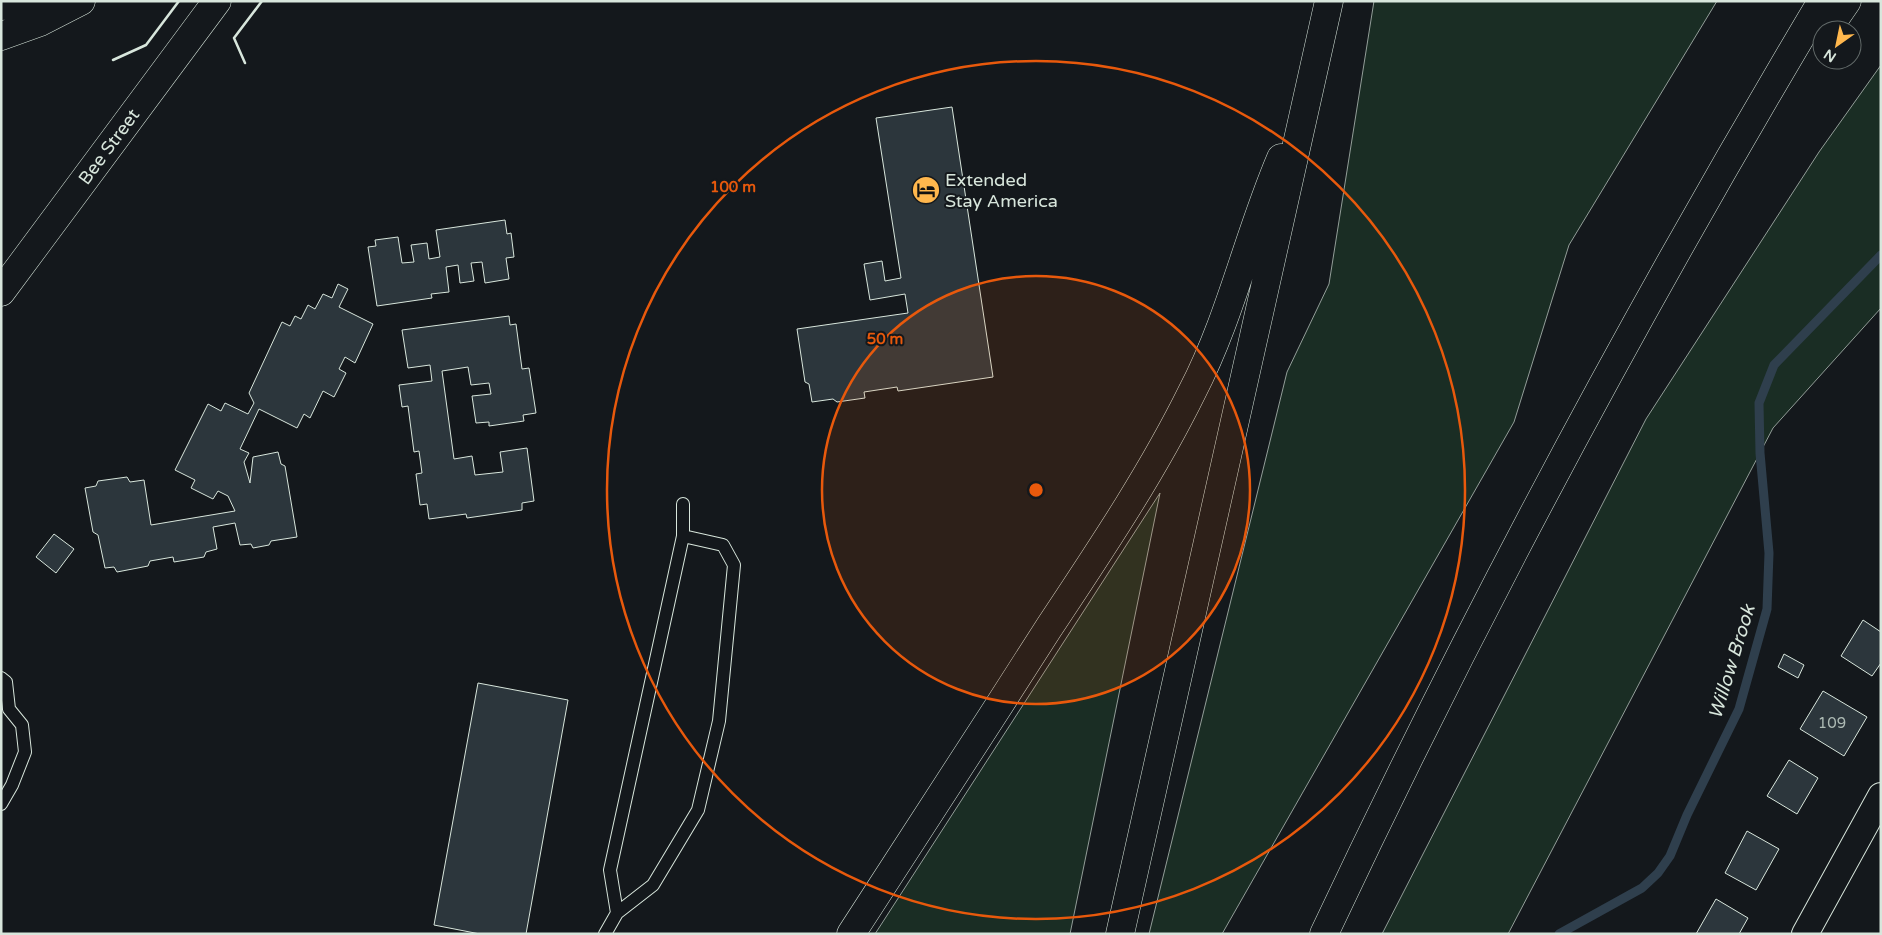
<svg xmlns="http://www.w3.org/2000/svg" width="1882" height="935" viewBox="0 0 1882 935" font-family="'Varela Round',sans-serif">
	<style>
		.green { fill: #1a2d24; stroke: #939e99 }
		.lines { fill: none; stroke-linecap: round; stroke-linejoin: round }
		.stream { stroke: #2f3f4d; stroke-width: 9 }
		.building { fill: #2c363c; stroke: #d8e6dc }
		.lane-casing { stroke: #d8e6dc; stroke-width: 14 }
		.street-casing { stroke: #d8e6dc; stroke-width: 28 }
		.secondary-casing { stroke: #d8e6dc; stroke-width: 29 }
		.highway-casing { stroke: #d8e6dc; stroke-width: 29 }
		.lane { stroke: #14181c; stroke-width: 12 }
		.street { stroke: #14181c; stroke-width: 26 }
		.secondary { stroke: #14181c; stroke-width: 28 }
		.highway { stroke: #14181c; stroke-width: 28 }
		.wall { stroke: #d8e6dc; stroke-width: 2.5 }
		.ring { fill: none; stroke: #e8590c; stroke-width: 2.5 }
		.labels { text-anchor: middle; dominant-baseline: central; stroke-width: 4; stroke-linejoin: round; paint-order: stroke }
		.number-label { font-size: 15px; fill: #adbab4 }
		.street-label { font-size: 18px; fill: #d8e6dc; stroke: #14181c }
		.poi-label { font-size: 18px; fill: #d8e6dc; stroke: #14181c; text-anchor: start }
		.water-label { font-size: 19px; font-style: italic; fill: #d8e6dc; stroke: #14181c }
		.centre { fill: #e8590c; stroke: #14181c; stroke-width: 2.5 }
		.ring-label { font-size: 15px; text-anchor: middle; font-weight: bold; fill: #e8590c; stroke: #14181c; stroke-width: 4; stroke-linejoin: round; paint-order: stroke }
	</style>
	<rect width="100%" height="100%" fill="#14181c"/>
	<!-- green -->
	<path class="green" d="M1374,1H1717L1569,245L1514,422L1222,934H1149L1287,372L1329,284Z
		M1881,65V308L1773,428L1508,934H1382L1646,419L1819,152Z
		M1160,493L1070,934H875Z"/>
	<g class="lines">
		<!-- stream -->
		<path class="stream" d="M1559,934L1642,888L1658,873L1670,856L1687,815L1739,709L1767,609L1769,553L1760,453L1759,403L1774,365L1881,255"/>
	</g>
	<!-- building -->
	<path class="building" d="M952,107L993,377L898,391L897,387L864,392L865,398L837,402L833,399L812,402L809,384L805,382L797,329L908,313L905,294L870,300L864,264L882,261L885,281L901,278L876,118Z
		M505,220L507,234L511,233L514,257L506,258L509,279L485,283L482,262L471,263L474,281L460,283L458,265L446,267L449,292L431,294L432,298L377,306L368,247L376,246L375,240L398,237L402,263L414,262L411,245L427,243L429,259L440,257L436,230Z
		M338,284L348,289L339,307L373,324L355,363L345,357L339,369L346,373L334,397L323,391L310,418L304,414L297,428L259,409L240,449L249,453L244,462L250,483L253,457L278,452L281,464L285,466L297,537L271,541L269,545L253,548L251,544L240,545L235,523L213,527L217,549L206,552L204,557L174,562L173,557L150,561L148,566L117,572L114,567L105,568L98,535L93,532L85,488L96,486L98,481L127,477L130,482L144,480L151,525L235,511L228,496L218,491L213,499L191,488L195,480L175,470L208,404L221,411L225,403L248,414L254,403L249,393L282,322L290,326L295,316L301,319L308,305L315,309L323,294L332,298Z
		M509,316L510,325L516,324L522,369L529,368L536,413L523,415L524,421L489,426V422L476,423L472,396L491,394L489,383L471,385L468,367L442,371L454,459L472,456L475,475L503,472L500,452L527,448L534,501L522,503V510L467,518L466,514L429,519L427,504L420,505L416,474L422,473L419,451L414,452L408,406L402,407L399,385L432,381L430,365L408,368L402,330Z
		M54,534L74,549L56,573L36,557Z
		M1863,620L1881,632V663L1872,676L1841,656Z
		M1784,654L1804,665L1798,678L1778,667Z
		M478,683L568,700L526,934H480L434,925Z
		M1823,691L1867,717L1844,756L1800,729Z
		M1789,760L1818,778L1797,814L1767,796Z
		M1747,831L1779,849L1756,890L1725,873Z
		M1716,899L1748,918L1739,934H1696Z"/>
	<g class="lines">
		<defs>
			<path id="lane" d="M1,678L6,682L9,709L22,725L25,752L12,785L1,804
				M617,913L653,885L698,810L719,721L734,565L723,545L683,536
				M605,934L617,913L610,870L683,536V504"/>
			<path id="street" d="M1805,934L1881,796"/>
			<g id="secondary">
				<path id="s1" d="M1,292L217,1"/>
			</g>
			<path id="highway" d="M1,6L43,1
				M1827,30L1847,1
				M1,36L40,22L81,1
				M851,934C917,832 983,731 1048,629C1099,552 1151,475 1192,392C1231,317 1248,235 1281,158
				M1120,934L1329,1
				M1324,934C1474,615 1641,304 1822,1"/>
		</defs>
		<!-- lane casing -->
		<use href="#lane" class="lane-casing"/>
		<!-- street casing -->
		<use href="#street" class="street-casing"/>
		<!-- secondary casing -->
		<use href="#secondary" class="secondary-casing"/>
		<!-- highway casing -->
		<use href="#highway" class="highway-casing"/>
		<!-- lane -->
		<use href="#lane" class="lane"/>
		<!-- street -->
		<use href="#street" class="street"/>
		<!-- secondary -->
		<use href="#secondary" class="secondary"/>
		<!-- highway -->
		<use href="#highway" class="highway"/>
		<!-- wall -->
		<path class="wall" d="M113,60L146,45L179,1
			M245,63L234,38L262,1"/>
	</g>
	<!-- distance rings -->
	<circle cx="1036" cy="490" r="214" fill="#e8590c" fill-opacity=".12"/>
	<g class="ring">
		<circle cx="1036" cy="490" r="214"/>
		<circle cx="1036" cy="490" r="429"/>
	</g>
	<!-- icons -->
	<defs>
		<symbol id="hotel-disc" viewBox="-11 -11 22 22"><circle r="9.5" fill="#ffb74d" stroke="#14181c"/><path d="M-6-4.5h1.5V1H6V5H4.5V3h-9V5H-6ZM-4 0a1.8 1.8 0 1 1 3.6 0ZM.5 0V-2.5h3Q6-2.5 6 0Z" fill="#111"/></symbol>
	</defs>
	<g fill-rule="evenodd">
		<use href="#hotel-disc" x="910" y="174" width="32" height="32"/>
	</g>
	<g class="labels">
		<!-- number labels -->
		<g class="number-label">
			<text x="1832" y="723">109</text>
		</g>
		<!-- street labels -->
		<g class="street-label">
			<text stroke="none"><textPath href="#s1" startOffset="181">Bee Street</textPath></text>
		</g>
		<!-- poi labels -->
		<g class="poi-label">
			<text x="945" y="180">Extended<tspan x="945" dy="21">Stay America</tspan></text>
		</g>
		<!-- water labels -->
		<g class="water-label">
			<text transform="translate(1732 662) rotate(-73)">Willow Brook</text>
		</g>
	</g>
	<circle cx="1036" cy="490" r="8" class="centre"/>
	<g class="ring-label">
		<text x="733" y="192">100 m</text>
		<text x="885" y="344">50 m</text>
	</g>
	<!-- border -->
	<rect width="1882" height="935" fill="none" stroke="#d8e6dc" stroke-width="5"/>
	<!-- north arrow -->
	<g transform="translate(1837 45) rotate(213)"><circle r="24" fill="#14181c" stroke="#626a69"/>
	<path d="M0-4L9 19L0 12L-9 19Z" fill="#ffb74d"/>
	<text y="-8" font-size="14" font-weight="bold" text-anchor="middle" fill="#d8e6dc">N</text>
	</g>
</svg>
